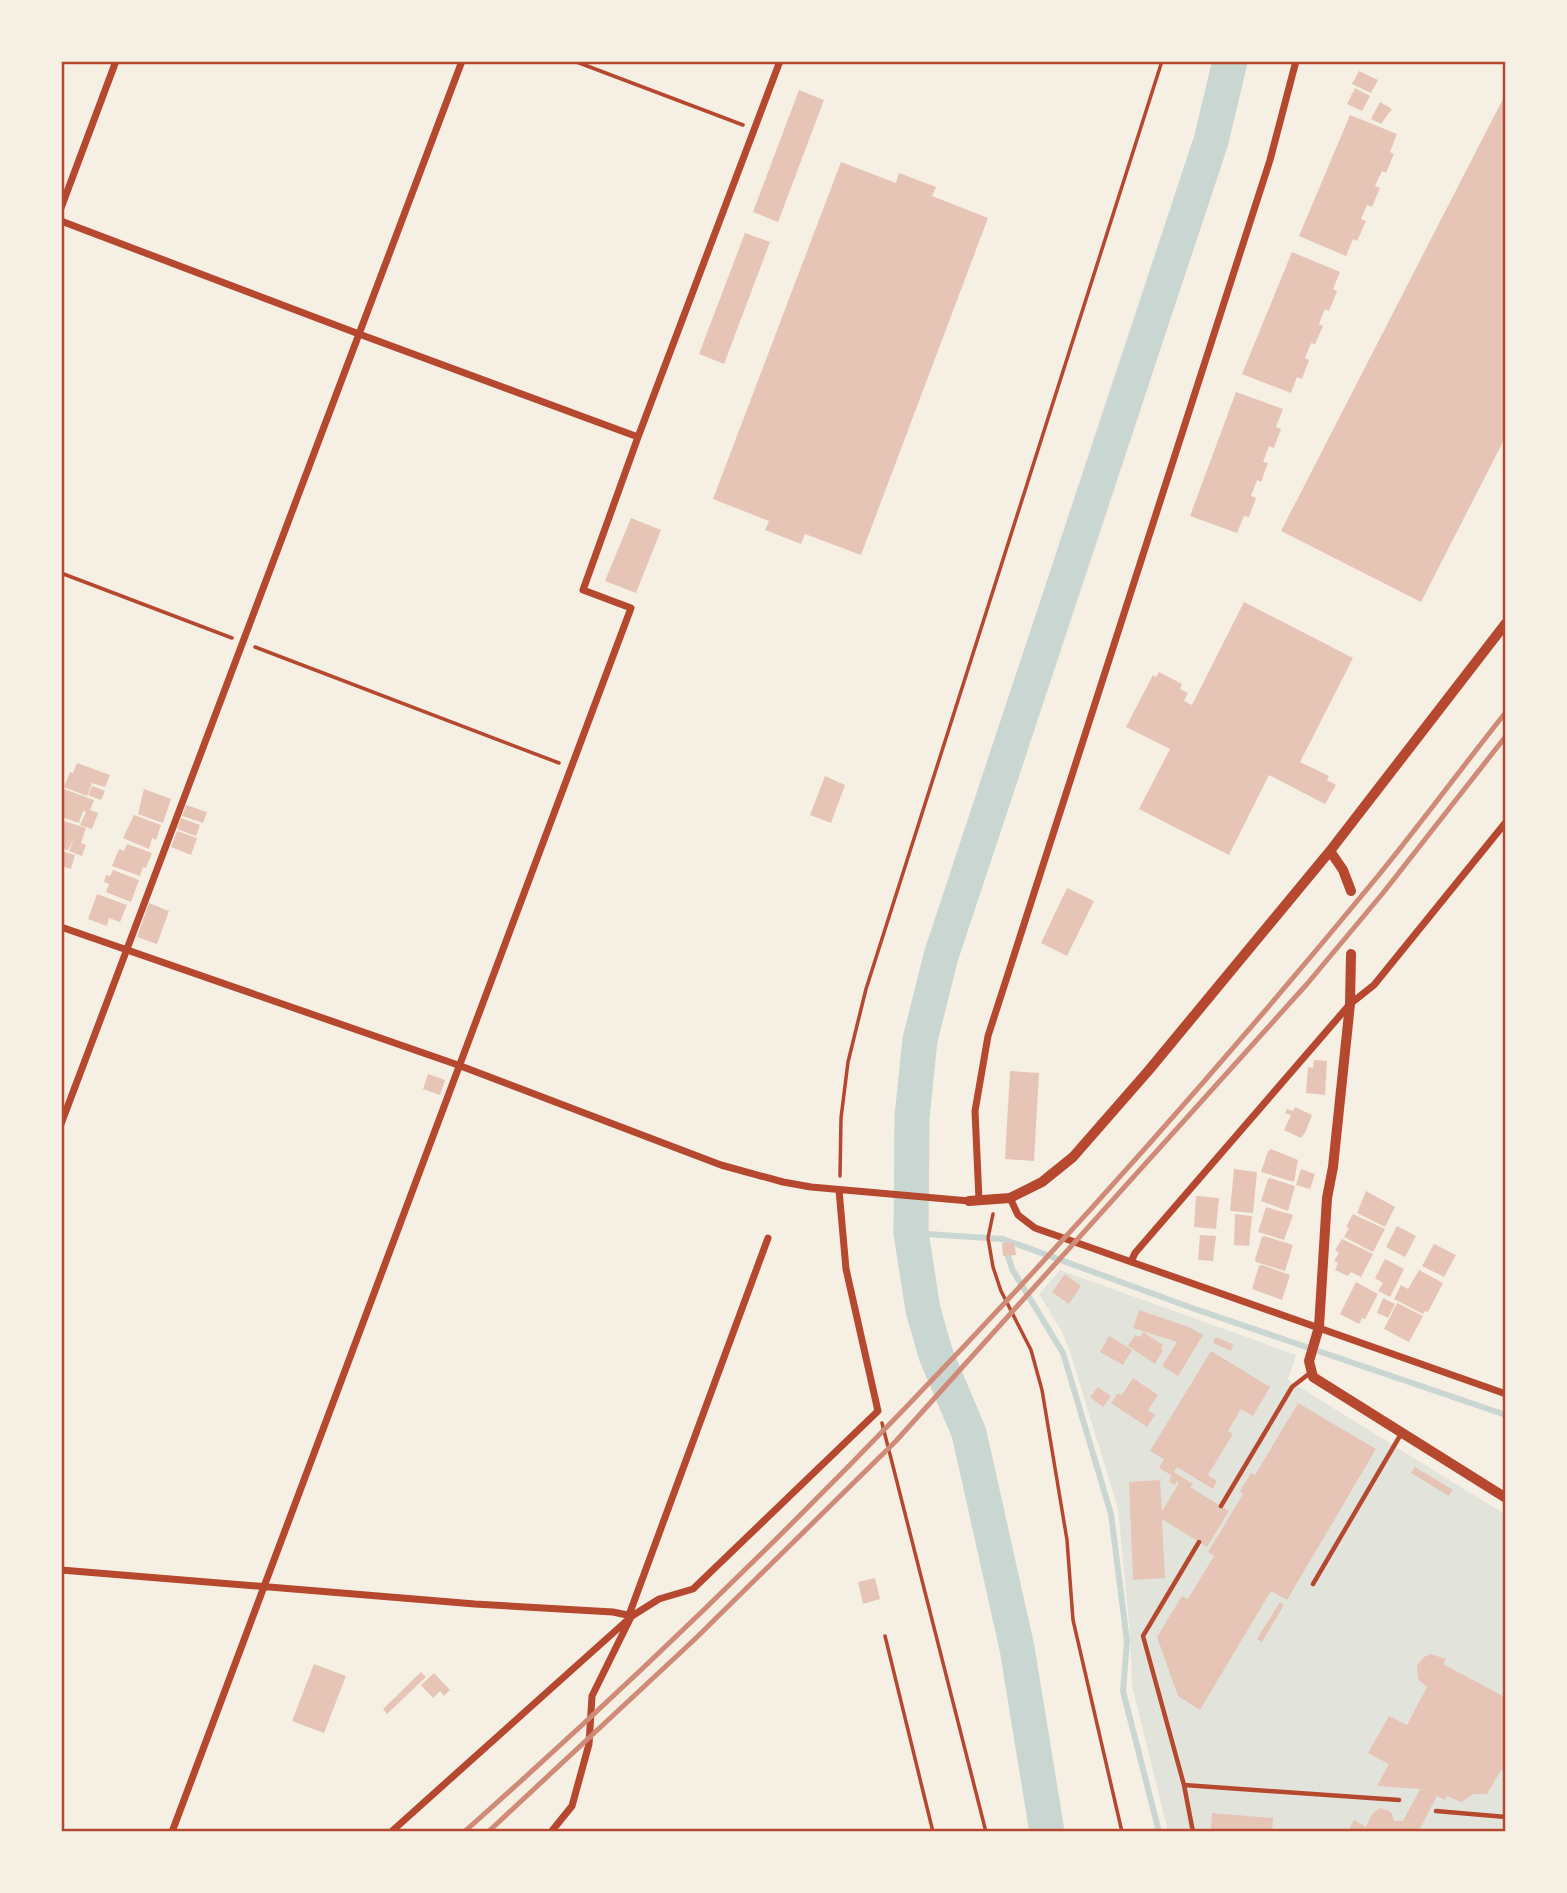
<svg xmlns="http://www.w3.org/2000/svg" width="1567" height="1893" viewBox="0 0 1567 1893" font-family="'Source Sans 3',sans-serif">
	<style>
		.green { fill: #e2e4dc }
		.lines { fill: none; stroke-linecap: round; stroke-linejoin: round }
		.stream { stroke: #c9d6d2; stroke-width: 6 }
		.river { stroke: #c9d6d2; stroke-width: 35 }
		.building { fill: #e6c5b7 }
		.path { stroke: #b5482f; stroke-width: 3.5 }
		.service { stroke: #b5482f; stroke-width: 4.5 }
		.minor { stroke: #b5482f; stroke-width: 7 }
		.tertiary { stroke: #b5482f; stroke-width: 10 }
		.rail { stroke: #cf8b77; stroke-width: 5 }
		.neatline { fill: none; stroke: #b5482f; stroke-width: 2.5 }
	</style>
	<rect width="100%" height="100%" fill="#f6efe4"/>
	<!-- green -->
	<path class="green" d="M1060,1270L1296,1355L1288,1380L1506,1515V1832H1168L1132,1686L1130,1634L1118,1509L1070,1352L1062,1332L1039,1294Z"/>
	<g class="lines">
		<!-- stream -->
		<path class="stream" d="M911,1233L1003,1239L1192,1308L1506,1415
			M1006,1249L1012,1269L1063,1353L1111,1514L1127,1641L1123,1691L1159,1832"/>
		<!-- river -->
		<path class="river" d="M1047,1832L1017,1648L969,1433L936,1355L923,1310L911,1233L912,1117L920,1040L941,956L1211,141L1230,61"/>
	</g>
	<!-- building -->
	<path class="building" d="M1359,71L1378,80L1371,93L1352,84Z
		M1355,88L1370,96L1362,111L1347,104Z
		M799,90L824,100L778,222L753,212Z
		M1506,93V436L1421,602L1281,531Z
		M1380,102L1392,109L1381,124L1371,119Z
		M1350,115L1397,134L1390,152L1394,154L1386,173L1382,171L1375,186L1380,188L1372,207L1367,205L1361,219L1366,221L1357,241L1353,239L1346,256L1299,236Z
		M841,162L896,183L899,173L936,187L932,196L988,218L861,555L805,534L801,544L765,530L769,521L713,499Z
		M745,233L770,242L724,364L699,354Z
		M1292,252L1340,272L1333,289L1337,291L1329,311L1325,309L1319,324L1323,326L1315,344L1311,343L1305,358L1309,360L1302,379L1297,377L1291,393L1242,374Z
		M1236,392L1283,409L1276,427L1281,429L1274,448L1269,446L1263,462L1268,463L1261,482L1257,480L1251,496L1256,498L1249,517L1244,516L1237,533L1190,516Z
		M631,518L661,530L636,593L605,581Z
		M1244,602L1353,658L1300,762L1329,776L1327,780L1336,785L1325,804L1269,775L1229,855L1139,809L1170,749L1126,727L1153,675L1156,677L1159,672L1182,684L1180,689L1188,693L1184,701L1192,705Z
		M77,763L110,775L105,787L92,783L87,796L64,787L70,772L73,773Z
		M825,776L845,785L831,823L810,815Z
		M92,786L105,791L101,800L88,795Z
		M64,789L94,800L90,810L98,813L92,829L80,825L86,812L83,811L79,823L61,817V797Z
		M144,789L171,799L163,823L138,814Z
		M186,805L207,812L203,823L182,816Z
		M134,815L161,825L156,840L152,838L149,849L123,838Z
		M181,818L200,825L196,836L177,829Z
		M61,820L86,828L81,843L86,845L82,856L69,851L74,839L68,850L61,848Z
		M177,831L197,838L191,855L171,847Z
		M127,844L152,853L146,868L143,867L140,876L112,866L119,849L124,851Z
		M61,851L75,855L71,869L61,866Z
		M113,870L139,880L131,902L106,892L109,884L104,882L106,875L110,876Z
		M1067,888L1094,901L1067,956L1041,943Z
		M97,894L127,905L120,922L109,918L107,926L88,919Z
		M149,903L169,911L157,944L137,937Z
		M1314,1060L1327,1061L1325,1095L1306,1093L1308,1067L1313,1068Z
		M1010,1071L1039,1073L1034,1161L1005,1159Z
		M428,1074L445,1080L440,1095L423,1089Z
		M1295,1107L1312,1115L1305,1133L1301,1138L1284,1130L1291,1115L1285,1113L1287,1109L1293,1111Z
		M1271,1149L1298,1160L1294,1182L1261,1172L1268,1151Z
		M1234,1169L1257,1172L1253,1213L1230,1211Z
		M1301,1169L1315,1174L1310,1189L1296,1185Z
		M1270,1178L1295,1186L1288,1211L1261,1201L1268,1179Z
		M1366,1191L1395,1207L1385,1227L1357,1213Z
		M1196,1196L1219,1198L1216,1229L1194,1227Z
		M1266,1207L1293,1215L1284,1240L1258,1232Z
		M1235,1214L1252,1216L1249,1246L1234,1245Z
		M1353,1214L1385,1229L1373,1252L1344,1237L1349,1228L1346,1227Z
		M1397,1226L1416,1236L1405,1257L1386,1247Z
		M1200,1235L1216,1236L1213,1261L1198,1260Z
		M1264,1236L1293,1245L1285,1271L1256,1262L1255,1259L1262,1237Z
		M1342,1239L1373,1254L1361,1277L1351,1272L1348,1276L1335,1270L1338,1263L1334,1261L1339,1253L1335,1250Z
		M1014,1242L1016,1255L1003,1256L1002,1243Z
		M1434,1244L1456,1255L1444,1277L1422,1266Z
		M1385,1259L1404,1269L1390,1297L1378,1291L1383,1283L1375,1278Z
		M1262,1265L1290,1275L1282,1300L1252,1289L1259,1266Z
		M1419,1270L1443,1283L1428,1312L1425,1311L1423,1314L1394,1299L1401,1285L1408,1289Z
		M1065,1274L1081,1286L1069,1304L1052,1292Z
		M1356,1282L1378,1294L1365,1319L1362,1318L1359,1324L1340,1314Z
		M1383,1298L1395,1304L1388,1318L1377,1313Z
		M1397,1303L1423,1316L1409,1342L1384,1329Z
		M1139,1310L1189,1327L1203,1335L1178,1376L1162,1366L1177,1342L1133,1328Z
		M1143,1332L1163,1345L1161,1349L1163,1350L1155,1364L1128,1346L1135,1335L1140,1337Z
		M1109,1336L1132,1350L1123,1365L1100,1352Z
		M1215,1337L1233,1344L1231,1351L1213,1343Z
		M1211,1351L1270,1387L1253,1416L1241,1409L1228,1431L1233,1434L1208,1475L1217,1481L1213,1489L1177,1467L1174,1472L1193,1484L1190,1487L1229,1511L1207,1547L1162,1519L1165,1578L1133,1580L1129,1482L1160,1480L1162,1511L1179,1483L1177,1481L1175,1485L1169,1482L1171,1475L1159,1468L1164,1459L1150,1451Z
		M1133,1378L1158,1395L1148,1410L1155,1415L1147,1427L1111,1403L1118,1393L1122,1395Z
		M1098,1387L1111,1396L1103,1407L1090,1397Z
		M1298,1403L1376,1449L1287,1600L1271,1591L1200,1710L1178,1696L1157,1637L1182,1596L1188,1599L1214,1556L1208,1552L1243,1494L1240,1491L1251,1473L1255,1475Z
		M1415,1467L1453,1490L1449,1496L1411,1473Z
		M875,1578L880,1599L863,1604L858,1582Z
		M1280,1602L1284,1605L1262,1642L1257,1639Z
		M1431,1654L1446,1659L1443,1664L1503,1696L1506,1690V1772L1501,1770L1487,1794H1474L1461,1802L1447,1796L1445,1800L1437,1796L1418,1832H1348L1354,1820L1366,1827L1372,1814L1380,1808L1391,1812L1394,1821H1403L1420,1789L1377,1786L1389,1764L1368,1753L1389,1716L1407,1725L1427,1687L1418,1679L1417,1665L1424,1657Z
		M314,1664L346,1676L324,1733L292,1721Z
		M421,1672L426,1677L387,1714L383,1709Z
		M434,1673L450,1690L444,1696L440,1691L433,1698L421,1685Z
		M1212,1813L1273,1818L1272,1832L1211,1829Z"/>
	<g class="lines">
		<!-- path -->
		<path class="path" d="M574,61L743,125
			M61,573L232,638
			M255,647L559,763
			M840,1176L841,1118L848,1062L866,989L1162,61
			M993,1214L988,1238L993,1267L1001,1291L1031,1350L1042,1390L1067,1540L1073,1620L1122,1832
			M882,1423L986,1832
			M885,1636L933,1832"/>
		<!-- service -->
		<path class="service" d="M1221,1506L1292,1387L1310,1373
			M1313,1584L1401,1434
			M1184,1785L1399,1800
			M1436,1811L1506,1817
			M1193,1832L1184,1785L1143,1636L1199,1542"/>
		<!-- minor -->
		<path class="minor" d="M61,208L116,61
			M61,221L359,334L638,437
			M61,927L458,1065L721,1165L783,1182L811,1187L969,1201
			M61,1124L462,61
			M1010,1198L1018,1215L1035,1228L1506,1394
			M979,1200L975,1111L988,1036L1270,160L1296,61
			M1131,1262L1135,1253L1350,1004L1374,985L1506,822
			M61,1570L475,1604L613,1612L632,1616
			M629,1615L768,1238
			M172,1832L631,608L583,590L638,437L780,61
			M391,1832L632,1616L659,1599L693,1589L878,1411L846,1269L839,1190
			M551,1832L572,1806L589,1744L592,1696L630,1619"/>
		<!-- tertiary -->
		<path class="tertiary" d="M1330,851L1343,870L1351,891
			M1351,954L1350,1004L1333,1167L1327,1198L1319,1327L1309,1361L1313,1377L1506,1498
			M969,1201L1010,1198L1042,1182L1073,1157L1149,1070L1330,851L1506,623"/>
		<!-- rail -->
		<path class="rail" d="M464,1832C795,1539 1098,1216 1378,876C1422,822 1463,766 1506,712
			M488,1832L695,1639L896,1441L1307,984L1383,893L1506,736"/>
	</g>
	<!-- border -->
	<rect width="1567" height="1893" fill="none" stroke="#f6efe4" stroke-width="126"/>
	<rect x="63" y="63" width="1441" height="1767" class="neatline"/>
</svg>
